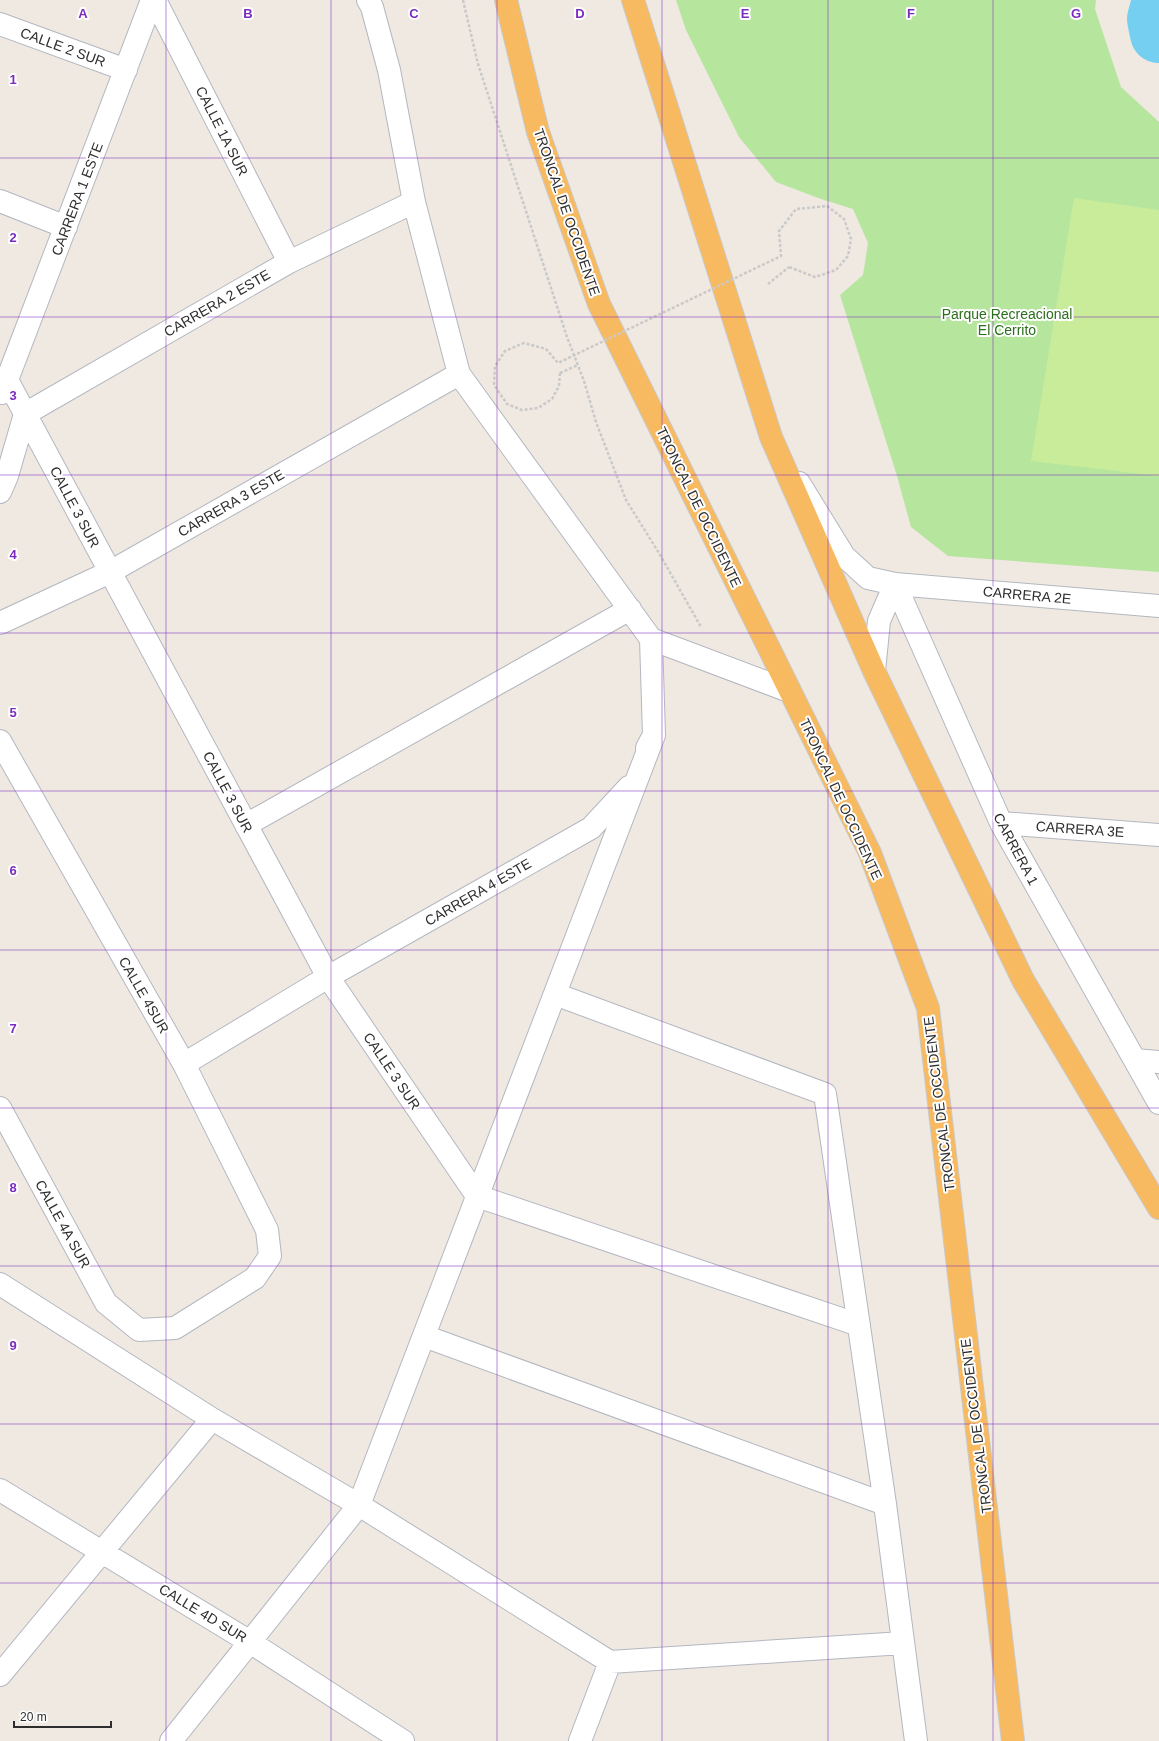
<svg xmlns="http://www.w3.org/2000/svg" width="1159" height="1741" viewBox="0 0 1159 1741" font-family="Arial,sans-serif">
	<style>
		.green { fill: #b6e59e }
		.pitch { fill: #c9ec9a }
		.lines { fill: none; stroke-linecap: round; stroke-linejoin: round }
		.river { stroke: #75cff0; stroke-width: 58 }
		.minor-casing { stroke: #b4b7c1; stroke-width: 24 }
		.trunk-casing { stroke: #c9c9c9; stroke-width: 24 }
		.path { stroke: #c9c9c9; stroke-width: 2.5; stroke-dasharray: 3 2; stroke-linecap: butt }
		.minor { stroke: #fff; stroke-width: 22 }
		.trunk { stroke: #f8ba60; stroke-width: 22 }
		.path-bridge { stroke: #c9c9c9; stroke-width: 2.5; stroke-dasharray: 3 2; stroke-linecap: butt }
		.grid { fill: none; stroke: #7b2cbf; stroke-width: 1; stroke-opacity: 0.55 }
		.labels { text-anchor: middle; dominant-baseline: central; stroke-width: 4; stroke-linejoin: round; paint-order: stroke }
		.street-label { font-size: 14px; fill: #2e2e2e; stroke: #fff }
		.park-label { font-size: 14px; fill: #2c6e1b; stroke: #fff }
		.grid-label { font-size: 13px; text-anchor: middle; font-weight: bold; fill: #7b2cbf; stroke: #fff; stroke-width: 4; stroke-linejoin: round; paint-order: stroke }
	</style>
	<rect width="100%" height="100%" fill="#efe9e1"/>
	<!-- green -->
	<path class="green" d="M676,0H1096L1095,9L1121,87L1159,122V572L948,556L911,527L897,476L840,295L863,275L868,243L853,209L821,199L776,182L739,137L686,30Z"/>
	<!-- pitch -->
	<path class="pitch" d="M1074,198L1159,210V476L1031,461Z"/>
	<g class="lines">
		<!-- river -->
		<path class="river" d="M1159,8L1156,19L1159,34"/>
		<defs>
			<path id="minor" d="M155,0L289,262
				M368,0L372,7L389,70L414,202L459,374L651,639L789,691
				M0,24L126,70
				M0,201L66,227
				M0,378L7,380L328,977L477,1196L859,1325
				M2,393L152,0
				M799,483L844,556L868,578L895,584L1159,606
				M0,492L7,476L25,414L289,262L414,202
				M895,584L1001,823L1159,1103
				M0,623L110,572L459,374
				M874,671L879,621L895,584
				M0,741L184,1064L267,1230L270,1256L255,1278L175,1328L139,1330L106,1303L0,1108
				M647,748L654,735L651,639
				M1001,823L1159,835
				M246,825L630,609
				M555,994L825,1094L885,1504L916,1741
				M1135,1060L1159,1062
				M184,1064L328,977L591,828L629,787
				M0,1284L212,1419L359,1505L610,1662L903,1643
				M424,1336L885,1504
				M0,1490L250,1642L403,1741
				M0,1675L212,1419
				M171,1741L359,1505L654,735
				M580,1741L610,1662"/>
			<path id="trunk" d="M506,0L538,132L599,304L870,853L928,1008L1013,1741
				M633,0L771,437L874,671L1023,980L1159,1208"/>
		</defs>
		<!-- minor casing -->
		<use href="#minor" class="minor-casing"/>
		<!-- trunk casing -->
		<use href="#trunk" class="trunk-casing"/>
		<!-- path -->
		<path class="path" d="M463,0L478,64L567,337L584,381L596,422L626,500L659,553L701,627
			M768,284L789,267
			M560,373L578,365"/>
		<!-- minor -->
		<use href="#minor" class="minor"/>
		<!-- trunk -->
		<use href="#trunk" class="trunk"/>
		<!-- path-bridge -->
		<path class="path-bridge" d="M560,373L559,386L552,399L538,408L522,410L507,404L494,385L495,366L505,351L524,343L546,349L558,363L781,256L779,231L796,209L827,206L844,219L851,239L848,256L836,270L815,277L789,267"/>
	</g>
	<!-- grid -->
	<path class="grid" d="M166,0V1741M331,0V1741M497,0V1741M662,0V1741M828,0V1741M993,0V1741M0,158H1159M0,317H1159M0,475H1159M0,633H1159M0,791H1159M0,950H1159M0,1108H1159M0,1266H1159M0,1424H1159M0,1583H1159"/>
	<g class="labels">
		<!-- street labels -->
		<g class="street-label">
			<text transform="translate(63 47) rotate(20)">CALLE 2 SUR</text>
			<text transform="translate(222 131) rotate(63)">CALLE 1A SUR</text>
			<text transform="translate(77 199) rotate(-69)">CARRERA 1 ESTE</text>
			<text transform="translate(567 212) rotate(71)">TRONCAL DE OCCIDENTE</text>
			<text transform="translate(217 303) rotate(-30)">CARRERA 2 ESTE</text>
			<text transform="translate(231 503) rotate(-30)">CARRERA 3 ESTE</text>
			<text transform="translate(75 507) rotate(62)">CALLE 3 SUR</text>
			<text transform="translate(699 507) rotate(64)">TRONCAL DE OCCIDENTE</text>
			<text transform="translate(1027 595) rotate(5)">CARRERA 2E</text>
			<text transform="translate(228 792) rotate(62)">CALLE 3 SUR</text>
			<text transform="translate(841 799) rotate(65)">TRONCAL DE OCCIDENTE</text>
			<text transform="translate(1080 829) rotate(4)">CARRERA 3E</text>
			<text transform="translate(1016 849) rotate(62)">CARRERA 1</text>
			<text transform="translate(478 892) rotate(-30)">CARRERA 4 ESTE</text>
			<text transform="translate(144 995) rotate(60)">CALLE 4SUR</text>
			<text transform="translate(392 1071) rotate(56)">CALLE 3 SUR</text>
			<text transform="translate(939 1104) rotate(-97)">TRONCAL DE OCCIDENTE</text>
			<text transform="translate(63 1224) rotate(61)">CALLE 4A SUR</text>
			<text transform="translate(976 1426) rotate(-97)">TRONCAL DE OCCIDENTE</text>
			<text transform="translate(203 1613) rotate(31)">CALLE 4D SUR</text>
		</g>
		<!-- park labels -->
		<g class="park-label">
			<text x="1007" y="314">Parque Recreacional<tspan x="1007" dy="16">El Cerrito</tspan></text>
		</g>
	</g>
	<g class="grid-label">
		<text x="83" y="18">A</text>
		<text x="248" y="18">B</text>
		<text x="414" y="18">C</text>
		<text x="580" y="18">D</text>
		<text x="745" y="18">E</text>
		<text x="911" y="18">F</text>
		<text x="1076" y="18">G</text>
		<text x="13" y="84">1</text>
		<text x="13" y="242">2</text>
		<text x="13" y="400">3</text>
		<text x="13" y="559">4</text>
		<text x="13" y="717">5</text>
		<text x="13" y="875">6</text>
		<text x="13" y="1033">7</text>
		<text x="13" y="1192">8</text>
		<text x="13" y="1350">9</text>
	</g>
	<!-- scale -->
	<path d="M14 1721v6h97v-6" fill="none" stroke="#2e2e2e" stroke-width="2"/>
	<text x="20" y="1721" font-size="12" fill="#2e2e2e" stroke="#ffffff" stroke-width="3" paint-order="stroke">20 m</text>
</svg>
